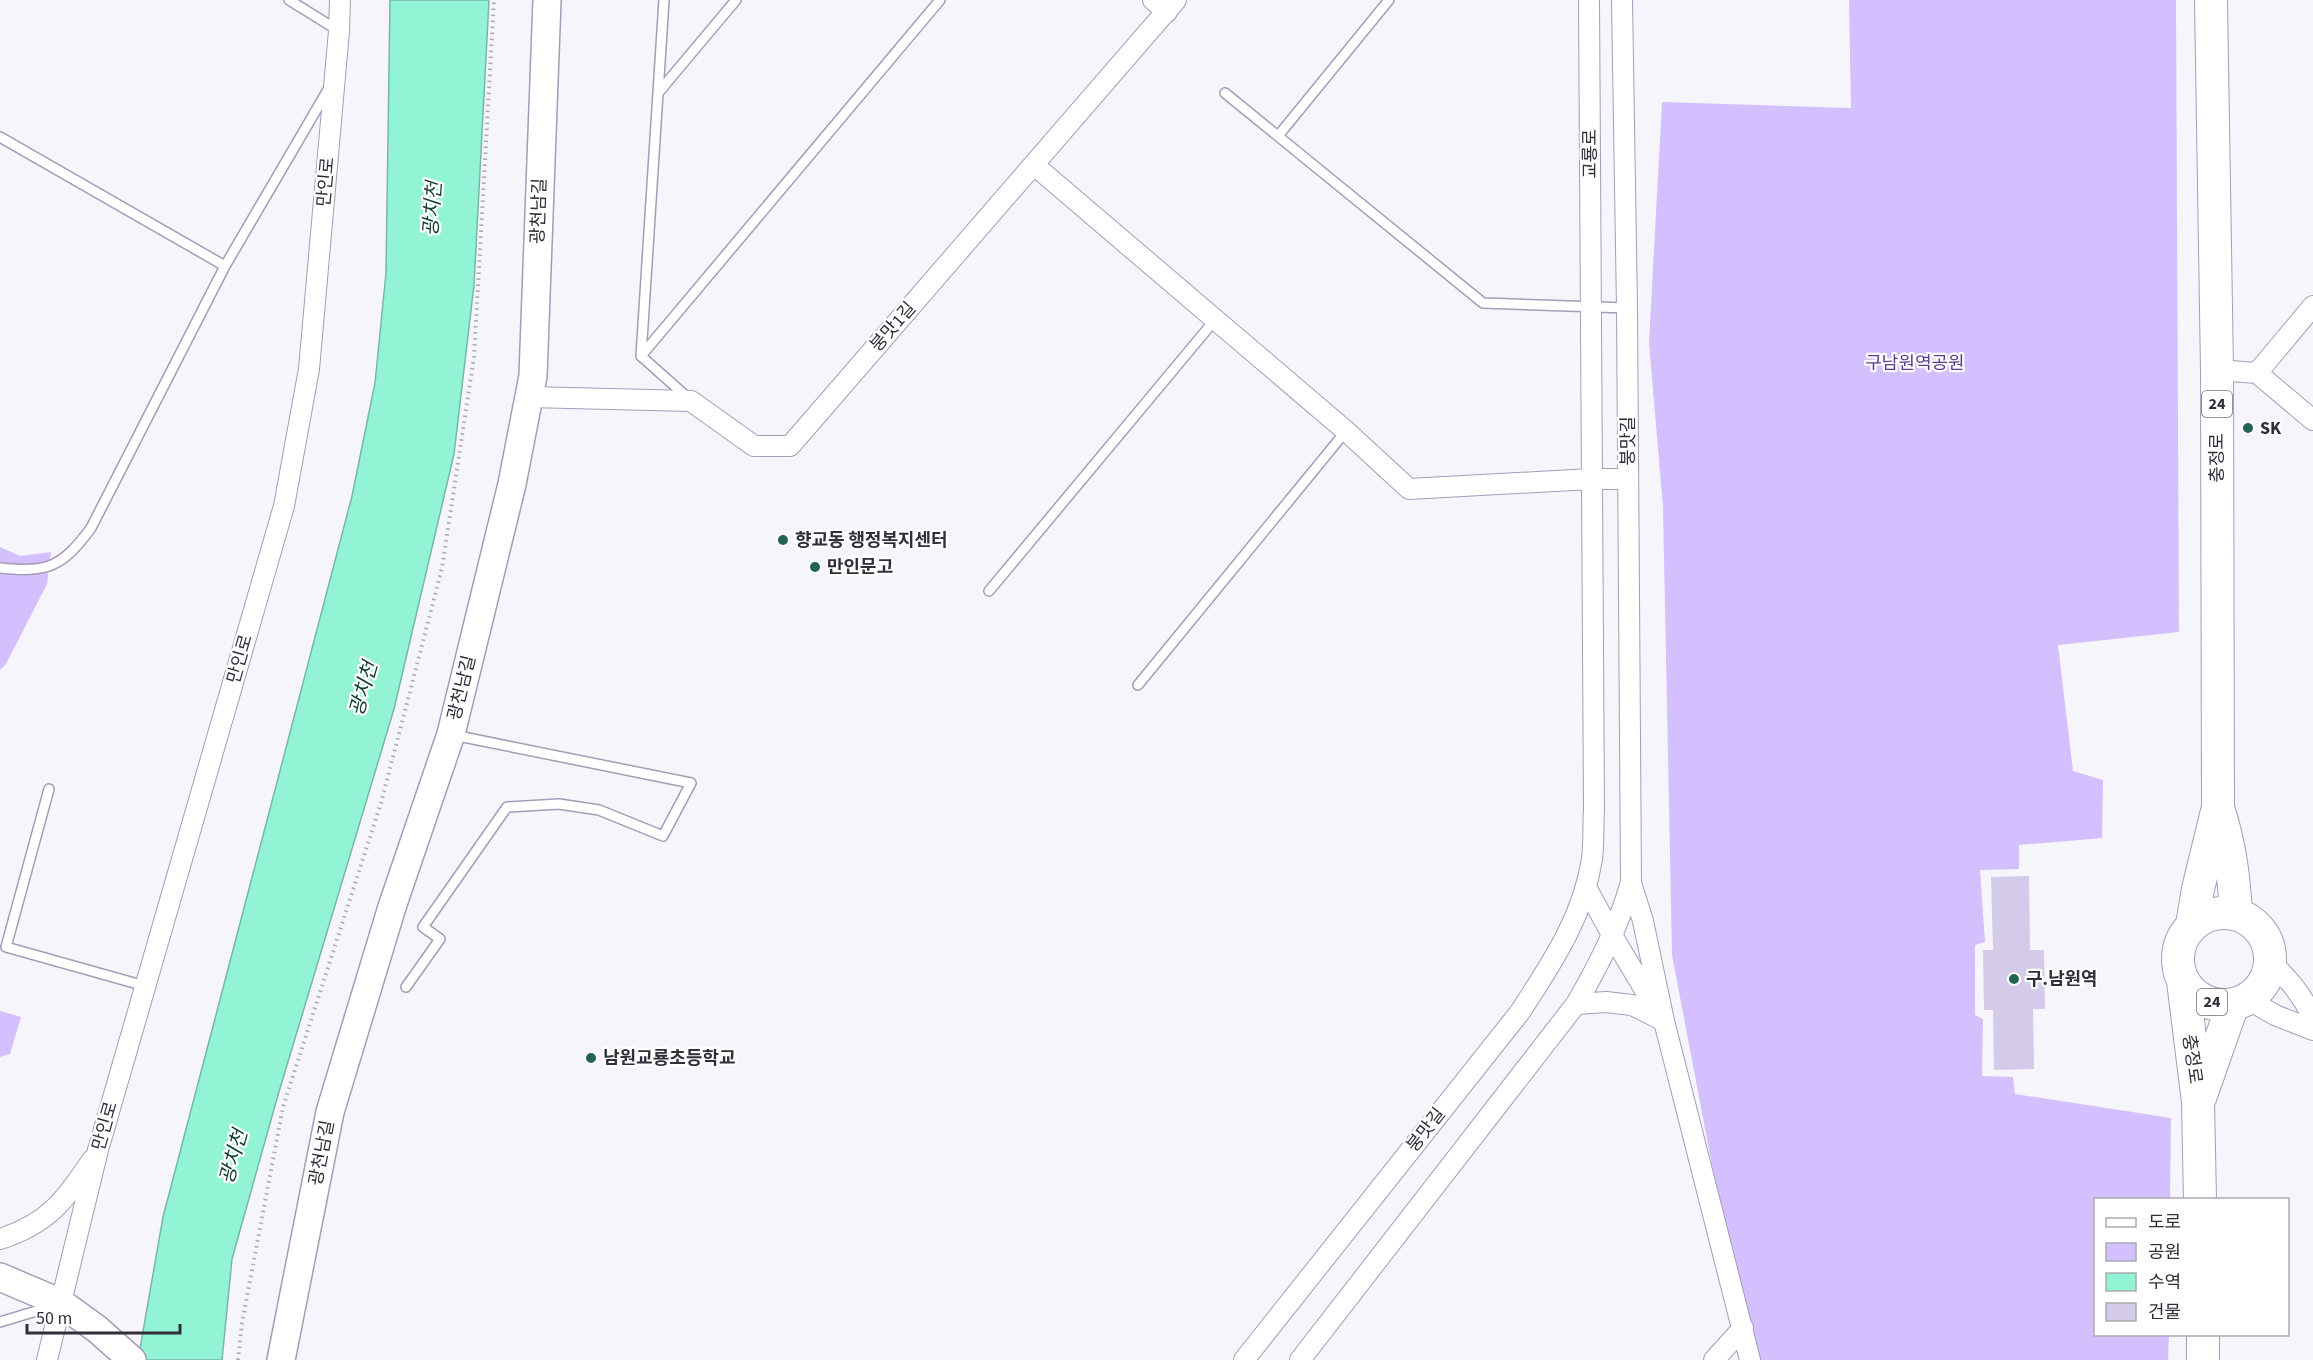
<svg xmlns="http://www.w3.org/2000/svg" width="2313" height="1360" viewBox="0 0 2313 1360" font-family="'Source Sans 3','Noto Sans KR',sans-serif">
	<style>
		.green { fill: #d4bfff }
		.water { fill: #93f3d5; stroke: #76b8a6; stroke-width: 1.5 }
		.building { fill: #d4cbea }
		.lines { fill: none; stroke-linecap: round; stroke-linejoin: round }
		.lane-casing { stroke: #a59cba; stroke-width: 12 }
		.street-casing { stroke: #a59cba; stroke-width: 22 }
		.secondary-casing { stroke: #a59cba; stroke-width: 30 }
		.primary-casing { stroke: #a59cba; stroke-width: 34 }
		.path { stroke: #aaa8b0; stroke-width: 4; stroke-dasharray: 1.5 4.5; stroke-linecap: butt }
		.lane { stroke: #fff; stroke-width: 9 }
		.street { stroke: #fff; stroke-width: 20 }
		.secondary { stroke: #fff; stroke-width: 27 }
		.primary { stroke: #fff; stroke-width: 32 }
		.poi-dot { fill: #246452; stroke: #fff; stroke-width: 2 }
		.labels { text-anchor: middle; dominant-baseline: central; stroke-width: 4.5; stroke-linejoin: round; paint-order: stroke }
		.shield { fill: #fff; stroke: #6f6c74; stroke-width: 1.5 }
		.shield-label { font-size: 16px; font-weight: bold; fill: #312d39 }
		.street-label { font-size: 18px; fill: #312d39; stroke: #fff }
		.park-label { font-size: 18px; fill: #5c3b8e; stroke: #fff }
		.poi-label { font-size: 18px; font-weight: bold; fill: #312d39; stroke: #fff; text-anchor: start }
		.water-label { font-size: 20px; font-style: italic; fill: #113d31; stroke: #fff }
	</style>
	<rect width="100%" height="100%" fill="#f7f5fc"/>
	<!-- green -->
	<path class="green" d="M1849,0H2176L2179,632L2058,645L2073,771L2103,780L2102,838L2019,845V869L1980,870L1985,942L1975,945V1015L1983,1019L1982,1076L2013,1077L2015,1094L2171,1118L2170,1199L2096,1200V1334L2169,1335L2168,1360H1751L1743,1328L1672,955L1663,507L1649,343L1662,102L1851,108Z
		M0,547L20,556L51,552L47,584L6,664L0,670Z
		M0,1011L21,1017L10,1054L0,1057Z"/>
	<!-- water -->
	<path class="water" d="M390,0H489L474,285L454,454L394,709L278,1095L232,1259L222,1360H138L163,1217L352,496L375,383L386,273Z"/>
	<!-- building -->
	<path class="building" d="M2029,876L2030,950H2044L2045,1009H2033L2034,1069L1994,1070L1993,1010H1984L1983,950H1993L1991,877Z"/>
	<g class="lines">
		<defs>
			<path id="lane" d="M289,0L339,31
				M664,0L641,356L687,397
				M658,93L736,0
				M1225,93L1483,303L1627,308
				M1278,136L1389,0
				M0,137L225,266
				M641,356L940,0
				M0,568C48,573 62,567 91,528L225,266L329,88
				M989,591L1214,321
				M1138,685L1346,431
				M49,789L6,947L145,986
				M406,987L440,939L423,927L507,807L559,804L599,810L663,836L691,783L453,735
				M0,1322L53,1306"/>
			<path id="street" d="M1153,0L1167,12
				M1034,165L1346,431L1409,489L1591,479H1628
				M2217,370L2257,373L2313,420
				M2257,373L2313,306
				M529,397L691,401L754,446H790L1176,0
				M1631,883L1643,921L1664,1021L1750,1360
				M1586,887L1612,935L1656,1009
				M2270,961C2288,979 2303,995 2313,1019
				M2247,999L2275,1015L2313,1030
				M1576,1004L1606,1002L1632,1005L1664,1021
				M0,1239C49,1223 64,1201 92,1160
				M47,1360L98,1150L284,506L309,369L339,31L340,0
				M1244,1360L1520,1012C1551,964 1583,918 1592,859C1594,843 1593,825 1594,809L1589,0
				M1300,1360L1576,1004C1599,965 1619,926 1631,882L1627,308L1622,0
				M1714,1360L1743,1328"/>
			<path id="secondary" d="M0,1277L61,1303L97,1329L132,1360
				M281,1360L330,1112L392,907L451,734L512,484L533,376L547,0"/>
			<path id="primary" d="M2218,808C2230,844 2234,877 2236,914
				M2178 959a46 46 0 1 1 92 0a46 46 0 1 1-92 0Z
				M2192,925L2198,889L2218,807L2217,370L2211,0
				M2183,981L2198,1102L2200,1200
				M2200,1098L2233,1004
				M2203,1334V1360"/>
		</defs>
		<!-- lane casing -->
		<use href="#lane" class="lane-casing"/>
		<!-- street casing -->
		<use href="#street" class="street-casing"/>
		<!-- secondary casing -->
		<use href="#secondary" class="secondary-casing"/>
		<!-- primary casing -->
		<use href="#primary" class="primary-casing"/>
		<!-- path -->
		<path class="path" d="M238,1360L242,1323L283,1107L381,803L442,568L474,357L494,0"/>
		<!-- lane -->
		<use href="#lane" class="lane"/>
		<!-- street -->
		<use href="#street" class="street"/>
		<!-- secondary -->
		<use href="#secondary" class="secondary"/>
		<!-- primary -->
		<use href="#primary" class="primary"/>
	</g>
	<!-- markers -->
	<g class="poi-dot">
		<circle cx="2248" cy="428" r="6"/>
		<circle cx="783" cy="540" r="6"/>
		<circle cx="815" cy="567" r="6"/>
		<circle cx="2014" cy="979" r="6"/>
		<circle cx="591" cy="1058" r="6"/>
	</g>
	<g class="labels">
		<!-- shield labels -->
		<g class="shield">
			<rect x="2202" y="391" width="30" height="26" rx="4.5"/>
			<rect x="2197" y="989" width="30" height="26" rx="4.5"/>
		</g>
		<g class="shield-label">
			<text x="2217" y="404">24</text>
			<text x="2212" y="1002">24</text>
		</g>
		<!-- street labels -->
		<g class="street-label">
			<text transform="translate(1590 154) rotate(-90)">교룡로</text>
			<text transform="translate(326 182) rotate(-85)">만인로</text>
			<text transform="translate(539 211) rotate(-88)">광천남길</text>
			<text transform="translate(893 327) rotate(-49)">붕맛1길</text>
			<text transform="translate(1628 441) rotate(-90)">붕맛길</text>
			<text transform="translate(2217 458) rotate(-90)">충정로</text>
			<text transform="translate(240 659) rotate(-74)">만인로</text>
			<text transform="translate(462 688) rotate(-76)">광천남길</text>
			<text transform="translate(2192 1059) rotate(82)">충정로</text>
			<text transform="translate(105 1126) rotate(-74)">만인로</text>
			<text transform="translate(1426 1130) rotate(-52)">붕맛길</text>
			<text transform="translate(322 1153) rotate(-79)">광천남길</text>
		</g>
		<!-- park labels -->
		<g class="park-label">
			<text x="1915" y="363">구남원역공원</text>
		</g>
		<!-- poi labels -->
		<g class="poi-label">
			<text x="2260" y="428">SK</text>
			<text x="795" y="540">향교동 행정복지센터</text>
			<text x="827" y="567">만인문고</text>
			<text x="2026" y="979">구.남원역</text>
			<text x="603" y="1058">남원교룡초등학교</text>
		</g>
		<!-- water labels -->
		<g class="water-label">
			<text transform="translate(433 209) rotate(-86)">광치천</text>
			<text transform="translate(364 689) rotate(-74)">광치천</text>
			<text transform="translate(234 1157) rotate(-74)">광치천</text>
		</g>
	</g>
	<!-- legend -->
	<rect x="2094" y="1198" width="195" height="138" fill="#ffffff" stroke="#adabb0" stroke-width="1.5"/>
	<rect x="2106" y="1218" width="30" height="9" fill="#ffffff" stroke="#adabb0" stroke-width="1.5"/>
	<text x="2148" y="1228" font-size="18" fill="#312d39">도로</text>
	<rect x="2106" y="1243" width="30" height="18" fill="#d4bfff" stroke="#adabb0" stroke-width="1.5"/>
	<text x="2148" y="1258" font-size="18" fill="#312d39">공원</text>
	<rect x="2106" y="1273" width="30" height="18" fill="#93f3d5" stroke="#adabb0" stroke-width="1.5"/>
	<text x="2148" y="1288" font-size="18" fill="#312d39">수역</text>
	<rect x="2106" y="1303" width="30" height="18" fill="#d4cbea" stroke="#adabb0" stroke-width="1.5"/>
	<text x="2148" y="1318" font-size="18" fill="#312d39">건물</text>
	<!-- scale -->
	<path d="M27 1324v9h153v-9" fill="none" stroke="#312d39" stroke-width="3"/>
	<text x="36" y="1324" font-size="18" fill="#312d39" stroke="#ffffff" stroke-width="4.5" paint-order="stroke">50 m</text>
</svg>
